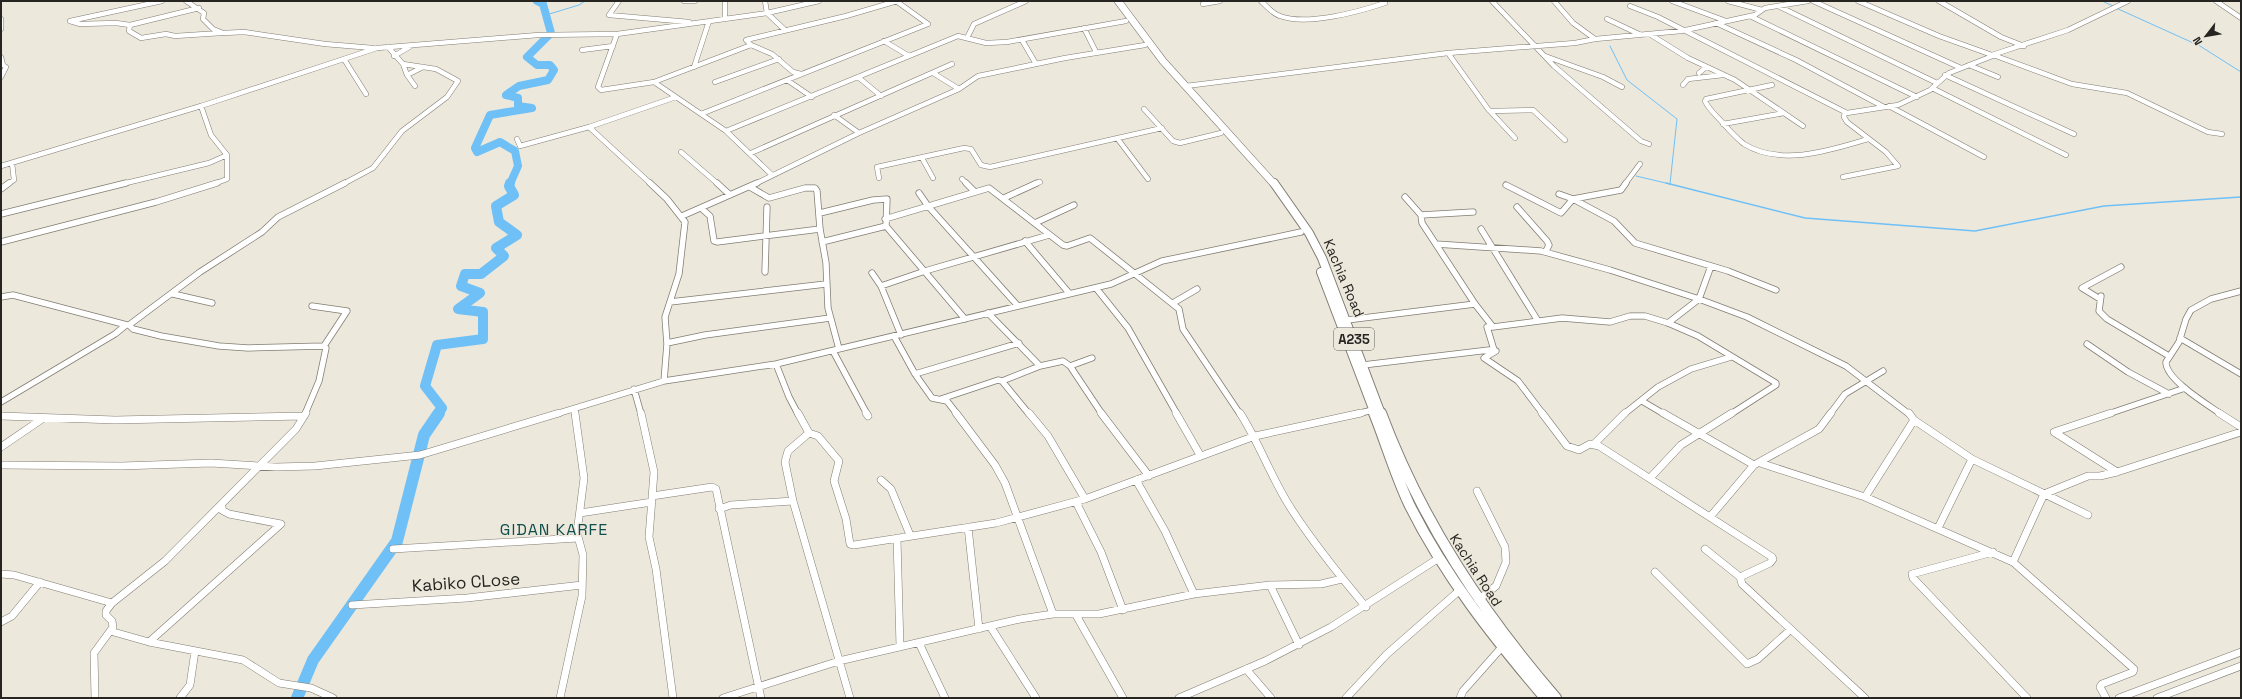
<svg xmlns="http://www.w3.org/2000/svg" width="2242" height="699" viewBox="0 0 2242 699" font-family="'Space Grotesk',sans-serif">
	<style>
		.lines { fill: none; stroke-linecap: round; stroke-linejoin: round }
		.stream-far1 { stroke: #6ec0f7; stroke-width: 1 }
		.stream { stroke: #6ec0f7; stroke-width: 1.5 }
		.river-far2 { stroke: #6ec0f7; stroke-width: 8 }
		.river-far1 { stroke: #6ec0f7; stroke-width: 10 }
		.river { stroke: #6ec0f7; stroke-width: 12 }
		.minor-far2-casing { stroke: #827d73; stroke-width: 5.5 }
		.minor-far1-casing { stroke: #827d73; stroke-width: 7 }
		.minor-casing { stroke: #827d73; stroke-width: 8 }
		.highway-far2-casing { stroke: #827d73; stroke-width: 8 }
		.highway-far1-casing { stroke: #827d73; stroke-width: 10 }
		.highway-casing { stroke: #827d73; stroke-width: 12 }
		.minor-far2 { stroke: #fff; stroke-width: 4.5 }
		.minor-far1 { stroke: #fff; stroke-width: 5.5 }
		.minor { stroke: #fff; stroke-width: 7 }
		.highway-far2 { stroke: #fff; stroke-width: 7 }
		.highway-far1 { stroke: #fff; stroke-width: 8 }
		.highway { stroke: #fff; stroke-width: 10 }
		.labels { text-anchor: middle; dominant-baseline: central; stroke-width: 3; stroke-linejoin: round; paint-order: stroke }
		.shield { fill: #ede8dc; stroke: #626059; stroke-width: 1 }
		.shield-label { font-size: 13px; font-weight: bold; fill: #272521 }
		.street-label { font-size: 14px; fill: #272521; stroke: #ede8dc }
		.quarter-label { font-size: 16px; letter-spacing: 1px; fill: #104e4d; stroke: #ede8dc }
		.near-street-label { font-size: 17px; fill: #272521; stroke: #ede8dc }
	</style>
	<rect width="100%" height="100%" fill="#ede8dc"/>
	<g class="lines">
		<!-- stream-far1 -->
		<path class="stream-far1" d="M2102,1L2113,6
			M2116,8L2200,46L2241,72
			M546,15L579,5L585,1
			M1610,46L1627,80L1677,119L1670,184
			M1636,176L1670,184"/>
		<!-- stream -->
		<path class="stream" d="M1666,183L1805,218L1975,231L2104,206L2241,197"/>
		<!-- river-far2 -->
		<path class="river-far2" d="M510,184L518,166L515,151L500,142L477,152L475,148L490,115L532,108L518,106V98L506,95L519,86L548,80L554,70L550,65H537L527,57L551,33L543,4L537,1"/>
		<!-- river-far1 -->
		<path class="river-far1" d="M438,414L442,408L425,386L437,345L483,339V312L458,309L480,293L461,286L465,274H481L504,256L496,248L517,235L499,222L496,206L514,195L509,186L510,183"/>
		<!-- river -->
		<path class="river" d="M297,698L313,660L397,541L424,435L439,413"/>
		<defs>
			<path id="minor-far2" d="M186,1L204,13L203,19L213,29L223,33L244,32L325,44L373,48
				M619,1L609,15L689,22
				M684,1H695
				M725,1V19
				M765,1L767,13L785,30
				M1261,1C1266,6 1273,14 1280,16C1307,26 1358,12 1385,3
				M1492,1L1554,66L1641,141L1649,144
				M1554,1L1573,23L1595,39
				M1672,1L1726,21
				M1728,1L1762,10
				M1813,1L1961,68
				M1858,1L1939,36L1992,55L2068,30L2128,1
				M1939,1L2001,37L2024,46
				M2216,1L2241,18
				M1203,4L1220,1
				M1630,6L1658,17L1847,113L1898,105L1930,90L1949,73L1995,55
				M1778,6L1937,83
				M1750,16L1917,97
				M1,19V29
				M1607,19L1641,35
				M70,21L80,24L116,23L130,25L199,8
				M70,21L162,1
				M1716,23L1796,60L1884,107
				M130,25L129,31L141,38L166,34L175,36L221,33
				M1084,28L1096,52
				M617,34L598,87L601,90L654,82L751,45L746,40L846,16L897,1
				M1651,35L1688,58L1735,80L1803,126
				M968,36L974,24L1026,1
				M1022,40L1036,64
				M884,41L909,56
				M751,45L772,54L793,72L801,74
				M582,50L613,46
				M1448,53L1488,109L1515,138
				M394,56L411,46
				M1545,56L1603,77L1622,87
				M1996,56L2072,84L2127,93L2208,132L2222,134
				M1,57L3,65L6,67L1,77
				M344,59L366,94
				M403,64L407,75L415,86
				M1969,65L1998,77
				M694,67L709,21
				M1699,73L1706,67
				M407,75L423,67
				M1945,75L2074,134
				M858,77L881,96
				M787,80L812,97
				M654,82L726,131L772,175
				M715,82L779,59
				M1683,85L1688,79L1723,75
				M1772,85L1706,99L1705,101C1709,110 1716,115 1722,122C1729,130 1736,138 1744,144C1781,167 1831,150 1868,139
				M1186,86L1448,53L1575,43L1595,39L1681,31L1755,15L1765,8L1808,1
				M1932,88L2066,155
				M959,89L978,76L1065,58L1145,45
				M201,106L211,135L227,155V179L214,184
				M1889,106L1984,157
				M1144,109L1173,141L1180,143L1221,133
				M1490,111L1533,110L1565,140
				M701,114L928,24L896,1
				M834,115L859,133
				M1723,124L1784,113
				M726,131L958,36L986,43L1007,42L1126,21
				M1117,138L1148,179
				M517,139L520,146L589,127
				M681,152L718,184
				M751,153L952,64
				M922,158L933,178
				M1,166L201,106L377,48L538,35L617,34L767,13L819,1
				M1843,177L1898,166L1886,152L1847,122L1844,117L1845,112
				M879,178L877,167L964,148L971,149L981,165L990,167L1162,128
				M962,179L967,184
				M8,184L14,180L12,163
				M122,184L209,163L227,155
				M343,184L373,168L402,131L447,97L458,81L436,69L403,64L388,47
				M651,184L589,127L676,97
				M755,184L859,133L959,89L933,73
				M1034,184L1040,182
				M1625,184L1640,164"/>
			<path id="minor-far1" d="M650,183L667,199L685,222L679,274L665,317L667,344L664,381
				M717,183L730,195
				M966,183L974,191
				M1506,185L1561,213L1573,199L1614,221L1635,243L1728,271L1776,290
				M750,187L769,198L805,188H815L817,191L820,229L826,263L828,308L839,349
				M1,189L9,183
				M919,193L928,206L1018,306
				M1559,194L1573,199L1621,190L1626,183
				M1405,197L1421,215L1422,223L1475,304L1493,327H1487L1494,350
				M1004,198L1037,183
				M1517,207L1547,241L1549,245L1546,251
				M701,208L710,216L714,241L717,242L820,229
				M820,213L873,200L887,199L886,226L965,319
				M1,214L126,183
				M1421,215L1473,212
				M682,216L757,183
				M885,219L989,188L1063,245L1067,246L1090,238L1179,309L1183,329L1240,414
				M1035,223L1074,205
				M1481,229L1538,321
				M1025,241L1069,293
				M1,242L156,202L217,183
				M822,242L886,226
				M1436,244L1541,251L1610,270L1699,299L1747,317L1846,366L1909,414
				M765,272L767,207
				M872,273L881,286L901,335
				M881,286L925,271L1049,235
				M1096,288L1128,328L1177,414
				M173,294L212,303
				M2101,296L2099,311L2107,319L2169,356
				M1,297L13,295L127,325
				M2100,299L2082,288L2121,267
				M670,302L826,284
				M1173,303L1197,289
				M312,306L347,311L324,346
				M988,313L1040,366
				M1347,320L1475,304
				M1668,323L1699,299L1711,266
				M1493,327L1562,318L1610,322L1630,316H1645L1668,323L1698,336L1776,383V385L1731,414
				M894,336L915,374L932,398L947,401L957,414
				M2180,338L2241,374
				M667,343L705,335L830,318
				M2087,344L2128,372L2169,394
				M833,351L867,414
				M776,364L789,397L798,414
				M1363,365L1489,350L1496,351L1484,358L1518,381L1543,414
				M1070,366L1092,358
				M915,374L1019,343
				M1002,381L1029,414
				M634,389L641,414
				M941,399L998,380L1002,381L1040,366L1063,361L1070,366L1102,414
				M1642,401L1664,414
				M1,402L115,334L126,325
				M574,409L575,414
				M305,414L319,381L326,348L324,346L248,348L219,346L161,336L133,329L129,325L200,272L262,232L278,217L345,183
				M556,414L664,381L776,364L1111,284L1162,261L1301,232
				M1356,414L1373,410
				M1624,414L1658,387L1691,369L1731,357
				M1830,414L1845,394L1883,371
				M2108,414L2185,388
				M2221,414C2208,405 2165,379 2166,362L2179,342L2186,319L2191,310L2211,299L2241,291"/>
			<path id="minor" d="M641,413L654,472L649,537L656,569L673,698
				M798,413L809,433L788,451L785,462L793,501L850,698
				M866,413L868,416
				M956,413L995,465L1005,483L1053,614
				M1029,413L1048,436L1085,499
				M1101,413L1149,476
				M1176,413L1200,455
				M1240,413C1260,444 1272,480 1292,510C1314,544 1340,576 1366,607
				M1542,413L1567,446L1579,450L1590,444L1599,446L1772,557L1773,559L1770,563L1740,577L1742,584L1865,698
				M1663,413L1754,465
				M2111,413L2054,432L2117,472
				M2219,413L2241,427
				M1,416L115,420L304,416
				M1914,420L1972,459L2088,515
				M809,433L818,436L839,461L834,481L846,519L850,544L854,545L996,523L1085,499L1255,436L1361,413
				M1594,444L1625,413
				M1,447L42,419
				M1760,463L1865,497L2013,562L2134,669L2133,672L2102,684L2100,687L2106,698
				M1,465L121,466L211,463L276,467L315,466L420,455L559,413
				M1650,478L1681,445L1732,413
				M881,480L891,489L910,535
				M1136,480L1165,531L1194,594
				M1477,491L1505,547L1506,562L1496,586L1478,600
				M652,496L712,487L716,489L761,698
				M1865,497L1914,420L1909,413
				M1076,502L1101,552L1123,610
				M719,509L731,505L793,501
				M580,513L652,502
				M1710,517L1754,465L1819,429L1831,413
				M968,527L979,629
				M1938,528L1972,459
				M897,538L900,647
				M393,549L578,538
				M1705,549L1740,577
				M1993,552L1912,574L1913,578L2027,698
				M2013,562L2044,494L2088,476H2100L2117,472L2241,432
				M1655,572L1747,664L1758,659L1790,630
				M1,574L14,575L112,603
				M1270,585L1299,645
				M352,605L467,598L582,585
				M1076,615L1123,698
				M1,622L12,616L40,582
				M990,626L1036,698
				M110,631L149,642L243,660L279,683L311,688L333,698
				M149,642L281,524L229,514L220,509L222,507
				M919,643L945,698
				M1246,669L1271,698
				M95,698L94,653L113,627L112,621L106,615V611L112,603L165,561L296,429L306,413
				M180,698L190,685L195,651
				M560,698L582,596L583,555L577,533L584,478L575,413
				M723,698L839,661L1020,619L1053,614H1099L1194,594L1270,585L1321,584L1342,579
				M1179,698L1265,661L1331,627L1439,558
				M1346,698L1387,654L1460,590
				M1460,698L1463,691L1502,647
				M2119,698L2241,652
				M2157,698L2241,666"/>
			<path id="highway-far2" d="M1118,1L1163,61L1274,184"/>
			<path id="highway-far1" d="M1274,183L1309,233L1322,258L1381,414
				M1321,272L1375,414"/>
			<path id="highway" d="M1374,413C1386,443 1395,474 1409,504C1444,575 1494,638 1545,698
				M1381,413C1421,520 1482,612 1556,698"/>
		</defs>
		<!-- minor-far2 casing -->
		<use href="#minor-far2" class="minor-far2-casing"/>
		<!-- minor-far1 casing -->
		<use href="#minor-far1" class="minor-far1-casing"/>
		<!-- minor casing -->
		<use href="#minor" class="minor-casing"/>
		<!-- highway-far2 casing -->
		<use href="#highway-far2" class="highway-far2-casing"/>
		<!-- highway-far1 casing -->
		<use href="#highway-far1" class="highway-far1-casing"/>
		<!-- highway casing -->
		<use href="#highway" class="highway-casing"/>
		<!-- minor-far2 -->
		<use href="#minor-far2" class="minor-far2"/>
		<!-- minor-far1 -->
		<use href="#minor-far1" class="minor-far1"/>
		<!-- minor -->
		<use href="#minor" class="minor"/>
		<!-- highway-far2 -->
		<use href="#highway-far2" class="highway-far2"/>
		<!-- highway-far1 -->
		<use href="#highway-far1" class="highway-far1"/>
		<!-- highway -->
		<use href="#highway" class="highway"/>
	</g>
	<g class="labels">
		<!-- shield labels -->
		<rect class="shield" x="1334" y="328" width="40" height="22" rx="3"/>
		<g class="shield-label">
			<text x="1354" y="339">A235</text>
		</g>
		<!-- street labels -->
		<g class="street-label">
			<text transform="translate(1344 278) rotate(67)">Kachia Road</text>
			<text transform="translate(1476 570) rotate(57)">Kachia Road</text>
		</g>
		<!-- quarter labels -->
		<g class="quarter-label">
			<text x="554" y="529">GIDAN KARFE</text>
		</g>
		<!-- near-street labels -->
		<g class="near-street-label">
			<text transform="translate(466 582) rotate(-4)">Kabiko CLose</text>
		</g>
	</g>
	<!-- border -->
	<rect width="2242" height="699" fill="none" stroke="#272521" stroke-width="4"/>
	<!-- north arrow -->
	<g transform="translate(2206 36) rotate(239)" stroke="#ede8dc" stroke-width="3" paint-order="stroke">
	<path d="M0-3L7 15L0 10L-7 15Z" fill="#272521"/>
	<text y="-6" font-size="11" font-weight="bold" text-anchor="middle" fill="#272521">N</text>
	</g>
</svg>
